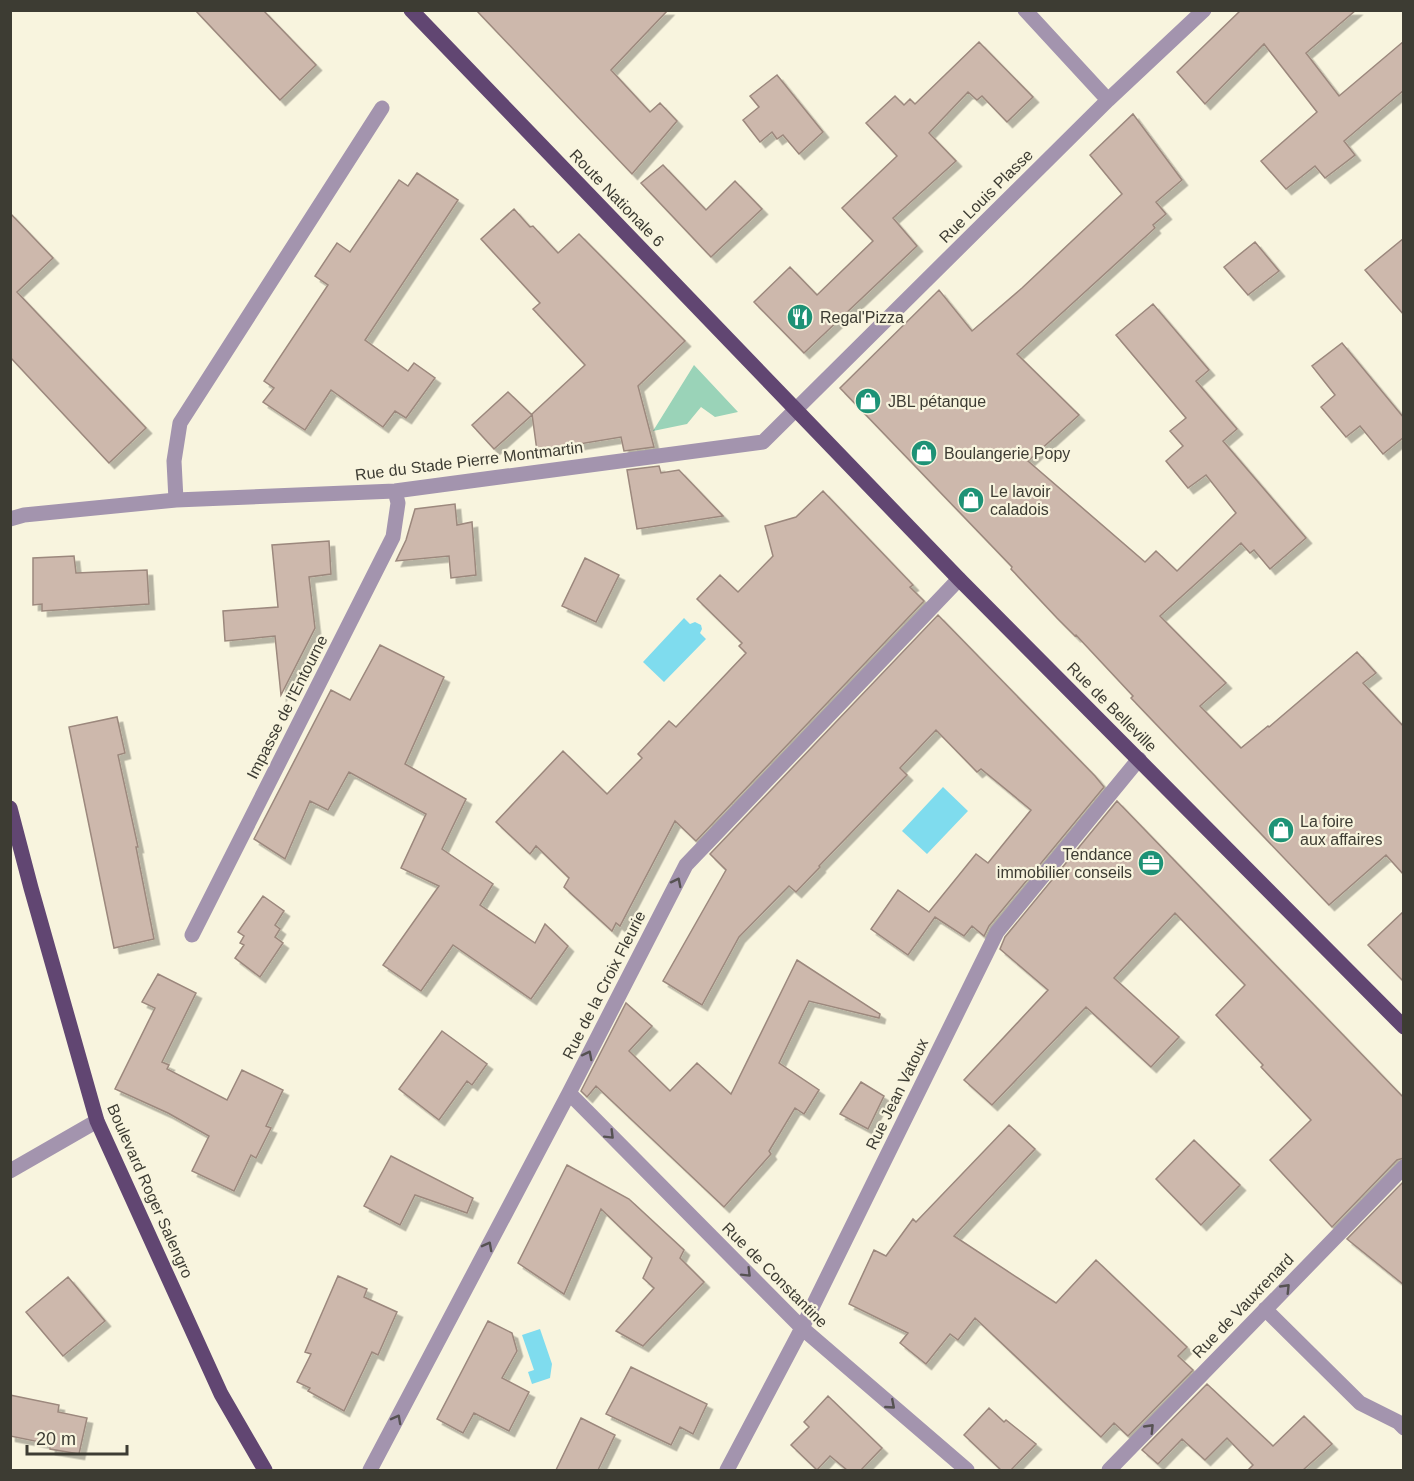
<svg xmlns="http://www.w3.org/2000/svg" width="1414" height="1481" viewBox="0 0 1414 1481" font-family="Helvetica,sans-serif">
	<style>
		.green { fill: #9ad3b8 }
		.water { fill: #7fdcee }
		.building { fill: #cdb8ac; stroke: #9c887d; stroke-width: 1.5; filter: url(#shadow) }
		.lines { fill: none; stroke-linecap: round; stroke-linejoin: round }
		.minor { stroke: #a394ae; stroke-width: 15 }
		.major { stroke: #614672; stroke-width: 15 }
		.oneway { stroke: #565252 }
		.labels { text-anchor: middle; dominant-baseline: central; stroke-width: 4.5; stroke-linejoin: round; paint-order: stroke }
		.street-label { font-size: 16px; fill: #3d3c33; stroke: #f8f4de }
		.poi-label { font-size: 16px; fill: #3d3c33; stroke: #f8f4de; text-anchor: start }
	</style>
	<defs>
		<filter id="shadow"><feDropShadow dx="5.5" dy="5.5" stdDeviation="0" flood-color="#0004"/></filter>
	</defs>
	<rect width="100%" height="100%" fill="#f8f4de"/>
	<!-- green -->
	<path class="green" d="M694,365L738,412L715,417L701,407L687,424L653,431Z"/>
	<!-- water -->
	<path class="water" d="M684,618L690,624L695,622L701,625L702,629L700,633L706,639L664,682L643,662Z
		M943,787L968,811L927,854L902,831Z
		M540,1329L552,1364L550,1378L532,1384L528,1372L534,1370L522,1335Z"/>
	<!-- building -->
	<path class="building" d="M195,10H263L316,65L280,100Z
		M476,10H668L611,70L650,112L660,103L677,121L632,174Z
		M1241,10H1356L1306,53L1339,96L1404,41V90L1344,141L1355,155L1325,178L1315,166L1286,189L1261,161L1317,112L1264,44L1205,104L1177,72Z
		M979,42L1033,97L1007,122L982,96L977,100L968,92L929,133L956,161L893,218L917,246L804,353L754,302L790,267L817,295L873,241L842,208L897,156L866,123L895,96L904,105L910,99L915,104Z
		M777,75L823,132L799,154L783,135L777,139L772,132L760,142L743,120L759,107L750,96Z
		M1133,114L1182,180L1156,202L1166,214L1153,225L1155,228L1017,354L1079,415L1028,461L1145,562L1156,551L1177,571L1236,513L1206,475L1188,488L1166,461L1183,446L1170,431L1186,418L1116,335L1153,304L1209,370L1196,381L1237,429L1223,441L1306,538L1270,569L1254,550L1250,553L1241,543L1160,616L1226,683L1200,706L1241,748L1268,726L1269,727L1357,652L1376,673L1363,683L1404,727V875L1386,855L1329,905L1131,698L1133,696L1076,635L1075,636L1057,618L1011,569L1012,567L840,388L939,290L972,331L1022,288L1122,194L1090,155Z
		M663,165L706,210L735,181L762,209L711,257L641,183Z
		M417,173L458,200L365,340L408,371L414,363L435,378L406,418L395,411L383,427L331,390L305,430L263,402L274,388L264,381L328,285L315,276L337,243L350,252L399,180L408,186Z
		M514,209L530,227L533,226L558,253L579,234L685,341L638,386L654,447L624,451L621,437L537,451L532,414L585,365L533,309L540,303L481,239Z
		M10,213L53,258L17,292L146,428L109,463L10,357Z
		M1404,238V315L1365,270Z
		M1255,242L1279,271L1248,295L1224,267Z
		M1342,343L1404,418V437L1383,454L1360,426L1346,437L1321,407L1335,395L1312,366Z
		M508,392L532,415L494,449L472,425Z
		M659,466L661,473L679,470L723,516L637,529L627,470Z
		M823,491L913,585L910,587L924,601L696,841L675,821L620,926L616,923L612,931L564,887L569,878L536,846L530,854L496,822L563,751L607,794L642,758L638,754L669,721L676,727L746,653L739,646L742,643L697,599L720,575L738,592L773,556L765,526L796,517Z
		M455,504L457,525L472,522L476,575L451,578L449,556L396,561L406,540L415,509Z
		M329,541L331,574L309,577L315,628L281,695L275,636L225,641L223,611L278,607L272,545Z
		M74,556L76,573L147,570L149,604L42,611V604L33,605V558Z
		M585,558L619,575L596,622L562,606Z
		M938,615L1095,776L1104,787L989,926L984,936L972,926L964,936L935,917L908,955L871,929L898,890L929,912L976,854L988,863L1031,810L981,769L977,772L936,730L900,768L907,775L819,866L820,867L796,892L789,886L739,937L702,1005L663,981L726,870L710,854Z
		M380,645L444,677L405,764L466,799L442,849L493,884L480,905L535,943L545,924L568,946L531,999L453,945L421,991L383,965L439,886L401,868L426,814L349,772L328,810L310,801L285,859L254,839L331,690L350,700Z
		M117,717L125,753L118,755L138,847H136L154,939L114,948L69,727Z
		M1117,801L1404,1098V1158L1397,1160L1332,1227L1270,1160L1311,1120L1261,1067L1263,1065L1216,1015L1245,985L1175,913L1114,978L1179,1037L1151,1067L1086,1007L992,1105L964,1080L1048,990L1000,949L1005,937Z
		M263,896L284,911L275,925L280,929L275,937L283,943L260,977L235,958L244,945L240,943L244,936L238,932Z
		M1404,911V982L1368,945Z
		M797,960L880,1014L879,1018L809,1001L779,1063L819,1090L804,1114L795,1108L769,1151L771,1154L724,1207L596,1086L587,1097L581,1091L626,1003L652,1026L629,1051L670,1091L697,1063L731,1094Z
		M158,974L196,993L162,1062L169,1065L167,1069L227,1100L242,1070L283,1090L266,1126L271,1128L256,1158L251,1155L234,1191L192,1171L209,1136L168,1113L115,1089L155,1008L142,1002Z
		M442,1031L487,1064L472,1085L467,1081L439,1120L399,1089Z
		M861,1082L884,1096L868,1129L840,1114Z
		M1009,1125L1035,1149L954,1236L1056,1303L1096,1260L1187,1347L1178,1356L1193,1370L1128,1436L1114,1423L1101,1437L975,1318L958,1340L950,1334L926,1364L900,1343L908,1333L849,1304L874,1250L886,1256L913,1219L916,1222Z
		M1194,1140L1240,1185L1201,1225L1156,1179Z
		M391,1156L473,1198L467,1213L415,1195L400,1225L364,1206Z
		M567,1165L629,1199L684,1250L680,1258L704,1282L643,1346L616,1331L654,1288L643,1278L652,1258L601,1209L564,1294L518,1263Z
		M1404,1181V1285L1347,1239Z
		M338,1276L367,1289L364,1297L397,1312L378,1355L372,1352L344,1411L308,1391L310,1388L297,1382L311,1354L305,1352Z
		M68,1277L105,1321L63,1356L26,1312Z
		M488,1321L512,1333L517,1351L502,1378L529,1392L509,1431L474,1413L463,1433L437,1419Z
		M631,1367L707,1404L693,1434L680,1427L671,1445L606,1414Z
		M1207,1384L1273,1446L1304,1416L1332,1444L1303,1470H1248L1253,1465L1227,1438L1205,1460L1182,1439L1158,1464L1142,1450Z
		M10,1395L59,1405L58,1412L87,1418L79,1454L50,1449V1444L10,1436Z
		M828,1396L882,1448L861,1470H847L830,1456L817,1470L791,1445L809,1427L804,1422Z
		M989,1408L1004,1422L1006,1420L1036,1444L1011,1470H1001L964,1435Z
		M581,1418L615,1435L598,1470H556Z"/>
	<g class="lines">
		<!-- minor -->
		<path class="minor" d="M1025,10L1108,100
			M176,500L174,461L180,423L382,108
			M10,519L24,515L176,500L395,491L763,442L1108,100L1204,10
			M192,935L393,537L398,503L395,491
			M569,1093L802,1328L967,1470
			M10,1171L97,1121
			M1265,1309L1360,1403L1398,1422L1404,1428
			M370,1470L569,1093L686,865L959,579
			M727,1470L802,1328L997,932L1139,759
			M1109,1470L1404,1167"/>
		<!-- major -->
		<path class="major" d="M411,10L959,579L1404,1027
			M10,808L31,888L97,1121L221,1394L265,1470"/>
	</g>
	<!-- one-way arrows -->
	<defs><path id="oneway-chevron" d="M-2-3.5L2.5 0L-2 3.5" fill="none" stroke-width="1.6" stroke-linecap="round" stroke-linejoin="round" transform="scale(1.5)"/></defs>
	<g class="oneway">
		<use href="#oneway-chevron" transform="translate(677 882) rotate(-63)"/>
		<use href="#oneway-chevron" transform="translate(588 1055) rotate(-63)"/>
		<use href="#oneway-chevron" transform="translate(610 1135) rotate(45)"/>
		<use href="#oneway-chevron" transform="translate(488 1246) rotate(-62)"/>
		<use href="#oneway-chevron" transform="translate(747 1273) rotate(45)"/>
		<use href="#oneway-chevron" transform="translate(1286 1288) rotate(-46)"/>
		<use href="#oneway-chevron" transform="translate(891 1405) rotate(41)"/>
		<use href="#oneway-chevron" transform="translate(397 1419) rotate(-62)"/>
		<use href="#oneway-chevron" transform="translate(1150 1428) rotate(-46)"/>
	</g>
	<!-- icons -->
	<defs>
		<symbol id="restaurant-disc" viewBox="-11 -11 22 22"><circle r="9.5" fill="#1d9276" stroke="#f8f4de"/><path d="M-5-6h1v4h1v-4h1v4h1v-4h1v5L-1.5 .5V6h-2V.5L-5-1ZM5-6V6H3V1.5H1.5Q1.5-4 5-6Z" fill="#fff"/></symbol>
		<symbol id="shop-disc" viewBox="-11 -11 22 22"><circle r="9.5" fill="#1d9276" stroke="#f8f4de"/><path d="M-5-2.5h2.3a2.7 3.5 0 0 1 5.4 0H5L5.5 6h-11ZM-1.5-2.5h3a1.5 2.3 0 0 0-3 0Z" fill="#fff"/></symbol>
		<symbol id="office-disc" viewBox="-11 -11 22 22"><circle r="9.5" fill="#1d9276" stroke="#f8f4de"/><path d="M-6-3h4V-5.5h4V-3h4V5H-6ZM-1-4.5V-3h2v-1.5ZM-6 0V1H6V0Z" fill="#fff"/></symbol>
	</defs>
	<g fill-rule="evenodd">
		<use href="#restaurant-disc" x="785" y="302" width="30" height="30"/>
		<use href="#shop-disc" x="853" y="386" width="30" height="30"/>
		<use href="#shop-disc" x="909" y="438" width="30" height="30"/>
		<use href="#shop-disc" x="956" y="485" width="30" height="30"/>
		<use href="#shop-disc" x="1266" y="815" width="30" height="30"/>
		<use href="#office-disc" x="1136" y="848" width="30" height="30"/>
	</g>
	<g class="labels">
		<!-- street labels -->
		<g class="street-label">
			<text transform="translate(986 196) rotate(-45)">Rue Louis Plasse</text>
			<text transform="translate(617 198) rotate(46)">Route Nationale 6</text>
			<text transform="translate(469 461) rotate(-7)">Rue du Stade Pierre Montmartin</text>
			<text transform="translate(287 707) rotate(-63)">Impasse de l'Entourne</text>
			<text transform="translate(1112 707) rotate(45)">Rue de Belleville</text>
			<text transform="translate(604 985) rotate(-63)">Rue de la Croix Fleurie</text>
			<text transform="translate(897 1094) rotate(-64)">Rue Jean Vatoux</text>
			<text transform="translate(150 1191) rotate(66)">Boulevard Roger Salengro</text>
			<text transform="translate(775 1275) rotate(45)">Rue de Constantine</text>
			<text transform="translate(1243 1306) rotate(-46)">Rue de Vauxrenard</text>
		</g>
		<!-- poi labels -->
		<g class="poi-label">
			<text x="820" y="317">Regal'Pizza</text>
			<text x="888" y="401">JBL pétanque</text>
			<text x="944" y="453">Boulangerie Popy</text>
			<text x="990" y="491">Le lavoir<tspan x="990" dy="18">caladois</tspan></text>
			<text x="1300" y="821">La foire<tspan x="1300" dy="18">aux affaires</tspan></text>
			<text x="1132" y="854" text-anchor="end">Tendance<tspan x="1132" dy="18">immobilier conseils</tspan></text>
		</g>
	</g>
	<!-- border -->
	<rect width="1414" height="1481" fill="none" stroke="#3d3c33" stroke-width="24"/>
	<!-- scale -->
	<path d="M27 1445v9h100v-9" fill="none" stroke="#3d3c33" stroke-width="3"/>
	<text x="36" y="1445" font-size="18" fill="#3d3c33" stroke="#f8f4de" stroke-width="4.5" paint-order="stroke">20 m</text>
</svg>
